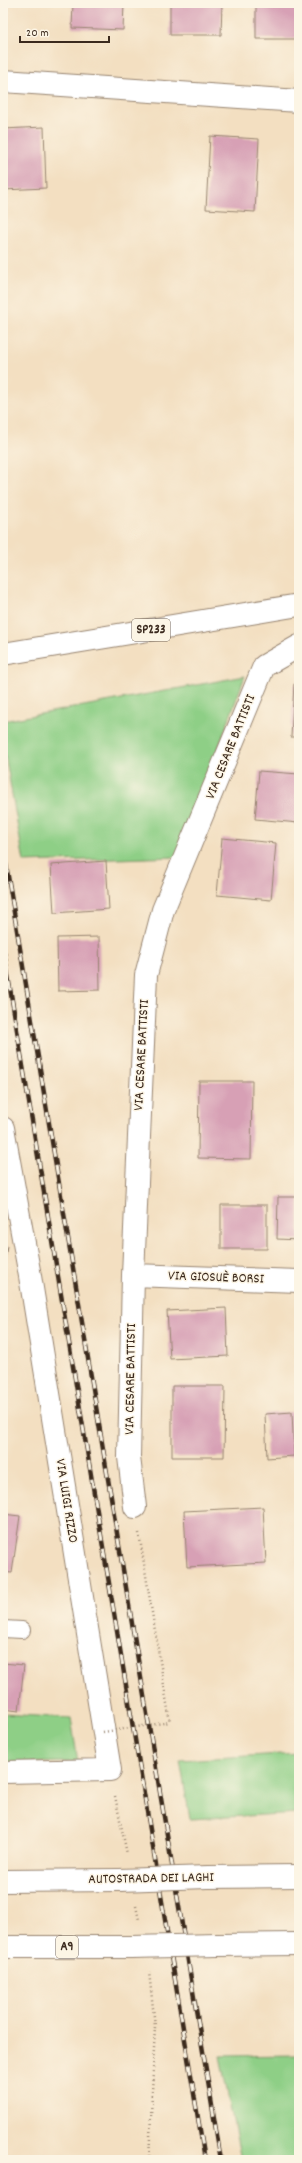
<svg xmlns="http://www.w3.org/2000/svg" width="302" height="2163" viewBox="0 0 302 2163" font-family="Dekko,sans-serif">
	<style>
		.green { fill: #8ecf86; stroke: #647c52 }
		.building { fill: #d7a0b5 }
		.lines { fill: none; stroke-linecap: round; stroke-linejoin: round }
		.service-casing { stroke: #978470; stroke-width: 18 }
		.minor-casing { stroke: #978470; stroke-width: 24 }
		.primary-casing { stroke: #978470; stroke-width: 24 }
		.motorway-casing { stroke: #978470; stroke-width: 24 }
		.path { stroke: #978470; stroke-width: 2.5; stroke-dasharray: 1 3; stroke-linecap: butt }
		.service { stroke: #fff; stroke-width: 16 }
		.minor { stroke: #fff; stroke-width: 22 }
		.primary { stroke: #fff; stroke-width: 22 }
		.motorway { stroke: #fff; stroke-width: 22 }
		.rail-casing { stroke: #3b2a1e; stroke-width: 4.5 }
		.rail { stroke: #fcf5e5; stroke-width: 3; stroke-dasharray: 9; stroke-linecap: butt }
		.motorway-bridge-casing { stroke: #978470; stroke-width: 24; stroke-linecap: butt }
		.path-bridge { stroke: #978470; stroke-width: 2.5; stroke-dasharray: 1 3; stroke-linecap: butt }
		.motorway-bridge { stroke: #fff; stroke-width: 22 }
		.labels { text-anchor: middle; dominant-baseline: central; stroke-width: 3; stroke-linejoin: round; paint-order: stroke }
		.shield { fill: #fcf5e5; stroke: #75675a; stroke-width: 1 }
		.shield-label { font-size: 13px; font-weight: bold; fill: #3b2a1e }
		.street-label { font-size: 14px; fill: #3b2a1e; stroke: #fcf5e5 }
	</style>
	<rect width="100%" height="100%" fill="#fcf5e5"/>
	<filter id="ink" filterUnits="userSpaceOnUse"><feTurbulence type="fractalNoise" baseFrequency=".025" numOctaves="2"/><feDisplacementMap in="SourceGraphic" scale="8" xChannelSelector="R" yChannelSelector="G"/><feConvolveMatrix kernelMatrix="1 2 1 2 8 2 1 2 1" color-interpolation-filters="sRGB"/></filter>
	<filter id="wash" filterUnits="userSpaceOnUse"><feTurbulence type="fractalNoise" baseFrequency=".012" numOctaves="4" result="noise"/><feDisplacementMap in="SourceGraphic" scale="16" xChannelSelector="R" yChannelSelector="G"/><feGaussianBlur stdDeviation="0.9" result="paint"/><feColorMatrix in="noise" values="0 0 0 0 0 0 0 0 0 0 0 0 0 0 0 0 0 1.4 0 .05"/><feComposite in="paint" operator="in"/></filter>
	<g filter="url(#wash)">
		<rect width="100%" height="100%" fill="#f3dfc1"/>
		<!-- green -->
		<path class="green" d="M245,676L178,857L24,862L3,743V721Z
			M3,1714L71,1718L78,1762L3,1763Z
			M299,1753V1813L190,1819L180,1760Z
			M299,2055V2160H241L220,2056Z"/>
		<g id="blocks">
			<!-- building -->
			<path class="building" d="M73,3H124L123,30L72,28Z
				M170,3H222L221,35H170Z
				M256,3H299V39H256Z
				M44,127L46,188L3,190V129Z
				M210,136L259,139L255,212L206,209Z
				M294,684H299V737H291Z
				M259,771L299,774V823L255,819Z
				M222,838L276,843L271,900L217,895Z
				M106,861L109,909L54,913L51,865Z
				M99,937L100,990L58,991L57,938Z
				M199,1081H252L251,1159L198,1158Z
				M278,1197H299V1240L277,1239Z
				M221,1205H267V1249H221Z
				M3,1245L7,1246L4,1268H3Z
				M226,1308L228,1356L170,1359L167,1311Z
				M172,1386H225L224,1457H172Z
				M292,1412L294,1456L267,1458L265,1414Z
				M263,1507L266,1563L187,1567L184,1511Z
				M3,1514L20,1516L12,1573L3,1572Z
				M3,1663L24,1665L19,1711L3,1709Z"/>
		</g>
	</g>
	<g filter="url(#ink)">
		<use href="#blocks" fill-opacity="0" stroke="#978470" stroke-width="1"/>
		<g class="lines">
			<defs>
				<path id="service" d="M3,1629L22,1630"/>
				<path id="minor" d="M3,81L299,101
					M3,1128L30,1276L110,1770L3,1772
					M133,1275L299,1281
					M135,1507L129,1457L133,1275L146,975L163,910L264,666L299,646"/>
				<path id="primary" d="M3,654L299,605"/>
				<path id="motorway" d="M208,1877L299,1876
					M3,1881L119,1880
					M218,1945L299,1944
					M3,1947H131"/>
			</defs>
			<!-- service casing -->
			<use href="#service" class="service-casing"/>
			<!-- minor casing -->
			<use href="#minor" class="minor-casing"/>
			<!-- primary casing -->
			<use href="#primary" class="primary-casing"/>
			<!-- motorway casing -->
			<use href="#motorway" class="motorway-casing"/>
			<!-- path -->
			<path class="path" d="M139,1533L170,1722
				M115,1796L127,1854
				M136,1906L139,1920
				M149,2160L155,2026L149,1972"/>
			<!-- service -->
			<use href="#service" class="service"/>
			<!-- minor -->
			<use href="#minor" class="minor"/>
			<!-- primary -->
			<use href="#primary" class="primary"/>
			<!-- motorway -->
			<use href="#motorway" class="motorway"/>
			<defs>
				<path id="rail" d="M3,846L221,2160
					M3,946L205,2160"/>
			</defs>
			<!-- rail casing -->
			<use href="#rail" class="rail-casing"/>
			<!-- rail -->
			<use href="#rail" class="rail"/>
			<defs>
				<path id="motorway-bridge" d="M119,1880L208,1877
					M131,1947L218,1945"/>
			</defs>
			<!-- motorway-bridge casing -->
			<use href="#motorway-bridge" class="motorway-bridge-casing"/>
			<!-- path-bridge -->
			<path class="path-bridge" d="M103,1732L170,1722"/>
			<!-- motorway-bridge -->
			<use href="#motorway-bridge" class="motorway-bridge"/>
		</g>
	</g>
	<g class="labels">
		<!-- shield labels -->
		<g class="shield">
			<rect x="132" y="619" width="38" height="22" rx="3"/>
			<rect x="56" y="1936" width="22" height="22" rx="3"/>
		</g>
		<g class="shield-label">
			<text x="151" y="630">SP233</text>
			<text x="67" y="1947">A9</text>
		</g>
		<!-- street labels -->
		<g class="street-label">
			<text transform="translate(231 747) rotate(-68)">VIA CESARE BATTISTI</text>
			<text transform="translate(142 1055) rotate(-87)">VIA CESARE BATTISTI</text>
			<text transform="translate(216 1278) rotate(2)">VIA GIOSUÈ BORSI</text>
			<text transform="translate(131 1379) rotate(-89)">VIA CESARE BATTISTI</text>
			<text transform="translate(66 1501) rotate(81)">VIA LUIGI RIZZO</text>
			<text transform="translate(151 1879) rotate(-1)">AUTOSTRADA DEI LAGHI</text>
		</g>
	</g>
	<!-- margin -->
	<rect width="302" height="2163" fill="none" stroke="#fcf5e5" stroke-width="16"/>
	<!-- scale -->
	<path d="M20 36v6h89v-6" fill="none" stroke="#3b2a1e" stroke-width="2"/>
	<text x="26" y="36" font-size="12" fill="#3b2a1e" stroke="#fcf5e5" stroke-width="3" paint-order="stroke">20 m</text>
</svg>
